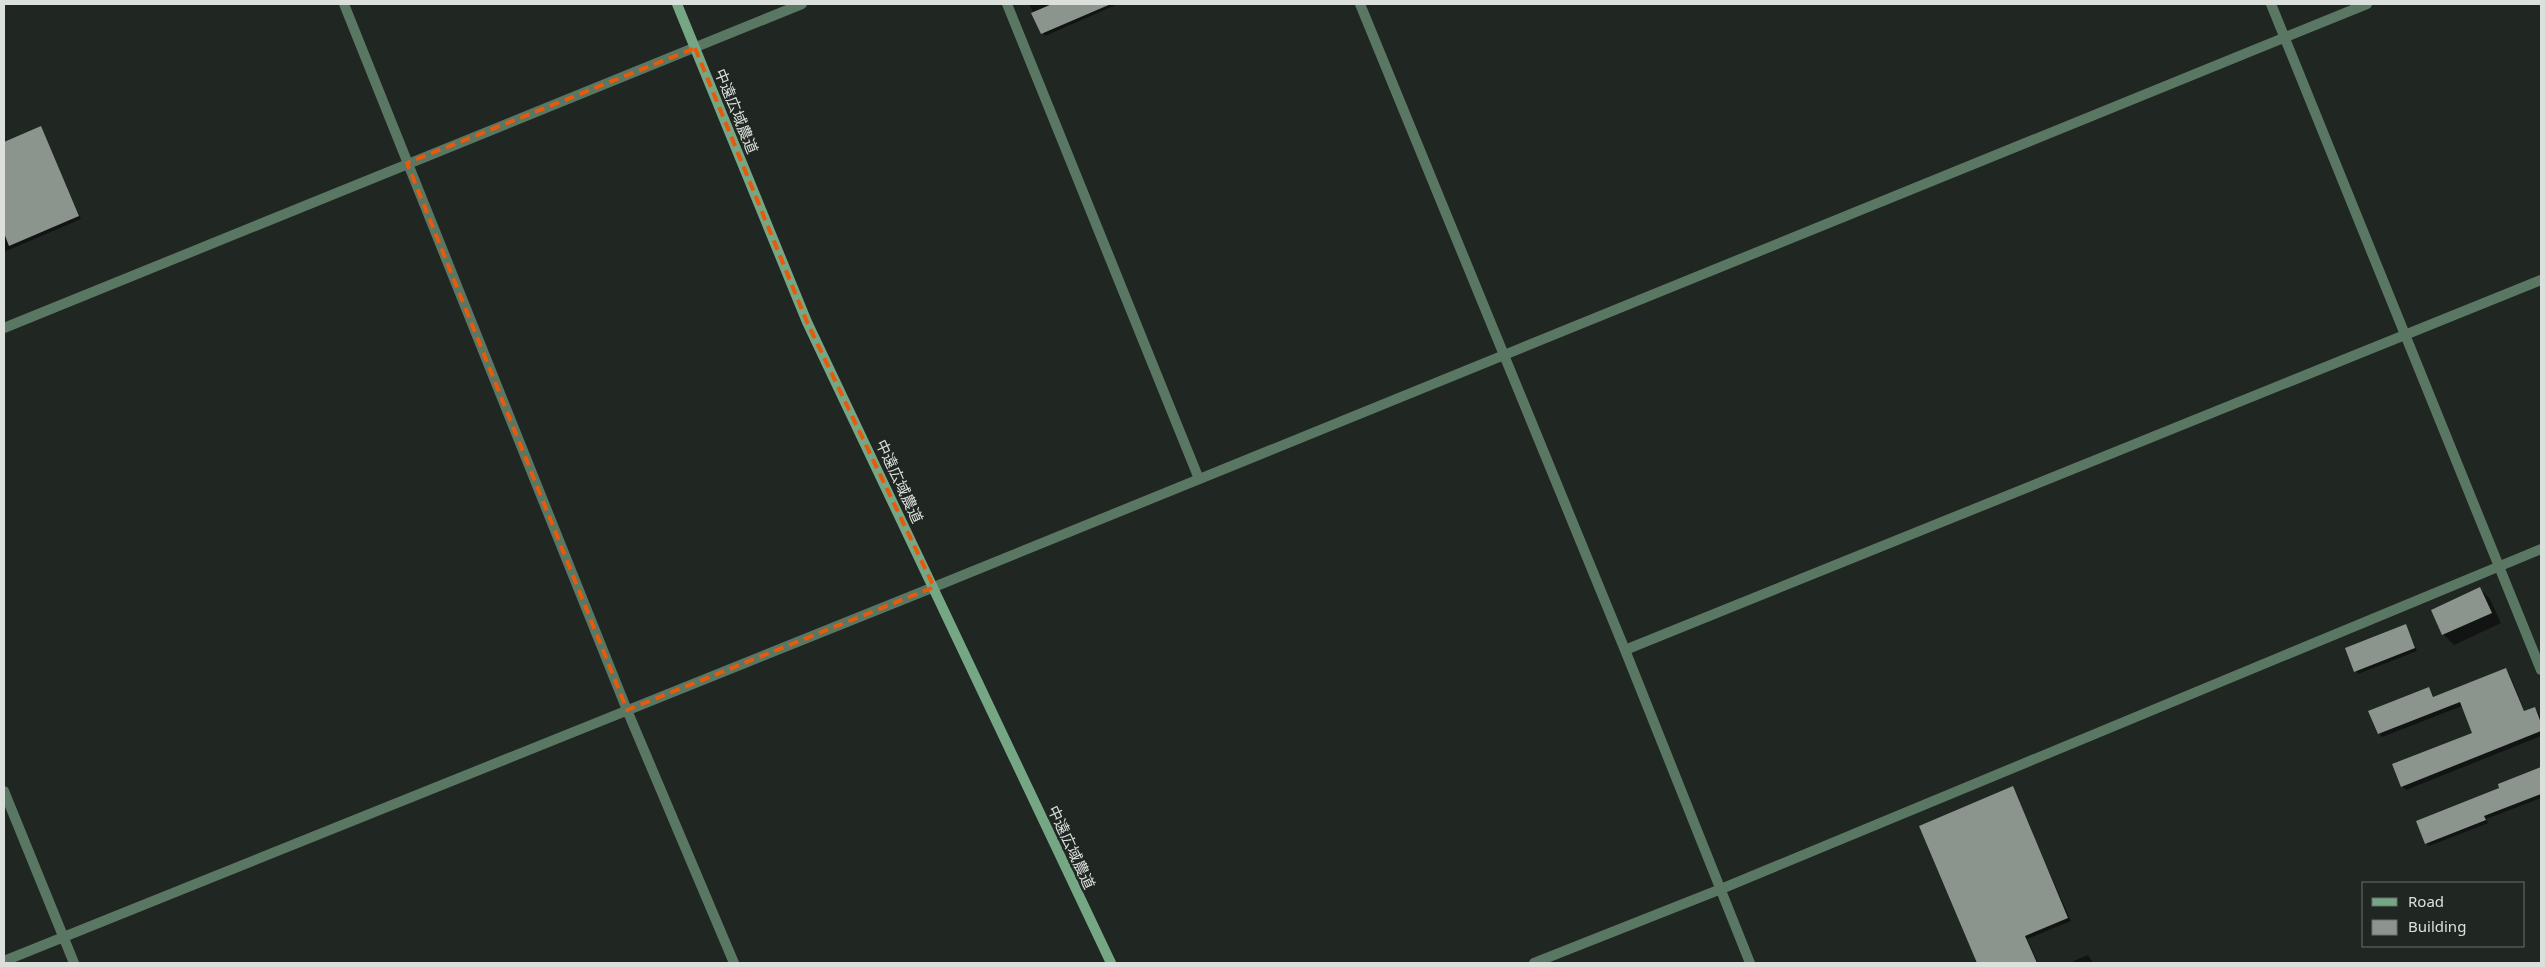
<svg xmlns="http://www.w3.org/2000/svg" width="2545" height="967" viewBox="0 0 2545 967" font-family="'Noto Sans','Noto Sans JP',sans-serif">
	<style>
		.shadow { fill: #0007 }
		.building { fill: #8c948e }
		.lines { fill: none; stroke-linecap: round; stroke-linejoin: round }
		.street { stroke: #597762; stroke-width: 10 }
		.secondary { stroke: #75a784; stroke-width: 10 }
		.marked { fill: none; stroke: #e8590c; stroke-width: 4; stroke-dasharray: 10 6; stroke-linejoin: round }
		.labels { text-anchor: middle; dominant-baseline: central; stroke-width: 5; stroke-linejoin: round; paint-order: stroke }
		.street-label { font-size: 15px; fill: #dce0dd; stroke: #202622 }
	</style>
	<rect width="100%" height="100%" fill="#202622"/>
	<!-- shadow -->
	<path class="shadow" d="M1029,4H1118L1045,36Z
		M40,128L81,219L4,252V143Z
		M2480,589L2490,599L2501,623L2454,645L2444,635L2432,610Z
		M2406,626L2417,651L2358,674L2356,671Z
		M2506,669L2509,673L2525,712L2534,708L2538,712L2541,720V736L2406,790L2402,786L2474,733L2462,706L2382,737L2379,733L2429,689L2435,698Z
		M2541,768V798L2486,819L2488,823L2429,846L2426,843L2501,789L2500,785Z
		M2012,788L2071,921L2027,939L2038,963H1978L1921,826Z
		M2088,955L2093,963H2069Z"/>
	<!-- building -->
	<path class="building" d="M1052,4H1111L1041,34L1031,13Z
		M41,126L79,216L9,246L4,233V142Z
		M2480,587L2492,613L2442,635L2431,610Z
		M2406,624L2415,648L2354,672L2345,648Z
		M2506,668L2524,711L2535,707L2541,723V731L2401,787L2392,764L2472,733L2460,702L2378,734L2368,711L2429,687L2433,697Z
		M2541,767V794L2484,816L2486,820L2425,844L2416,821L2499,788L2498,784Z
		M2013,786L2068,918L2025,936L2037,963H1977L1919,826Z"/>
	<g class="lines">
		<!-- street -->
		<path class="street" d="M344,4L627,710L734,963
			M1007,4L1199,479
			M1360,4L1625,650L1750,963
			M2271,4L2541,670
			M4,328L802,4
			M1625,650L2541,280
			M4,791L74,963
			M4,961L934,587L2367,4
			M1534,963L1721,889L2541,549"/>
		<!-- secondary -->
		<path class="secondary" d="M677,4L807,322L1111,963"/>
	</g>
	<!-- marked area -->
	<path class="marked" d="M695,48L807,322L934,587L627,710L407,163Z"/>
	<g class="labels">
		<!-- street labels -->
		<g class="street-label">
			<text transform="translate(737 111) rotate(68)">中遠広域農道</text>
			<text transform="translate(900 481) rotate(65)">中遠広域農道</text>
			<text transform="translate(1072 847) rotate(65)">中遠広域農道</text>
		</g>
	</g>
	<!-- border -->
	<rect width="2545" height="967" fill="none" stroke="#dce0dd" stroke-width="10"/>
	<!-- legend -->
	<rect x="2362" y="882" width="162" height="65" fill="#202622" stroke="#6b706d"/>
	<rect x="2372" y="898" width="25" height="8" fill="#75a784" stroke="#6b706d"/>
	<text x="2408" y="907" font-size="15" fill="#dce0dd">Road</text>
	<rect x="2372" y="920" width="25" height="15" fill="#8c948e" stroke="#6b706d"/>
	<text x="2408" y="932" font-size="15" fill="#dce0dd">Building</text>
</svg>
